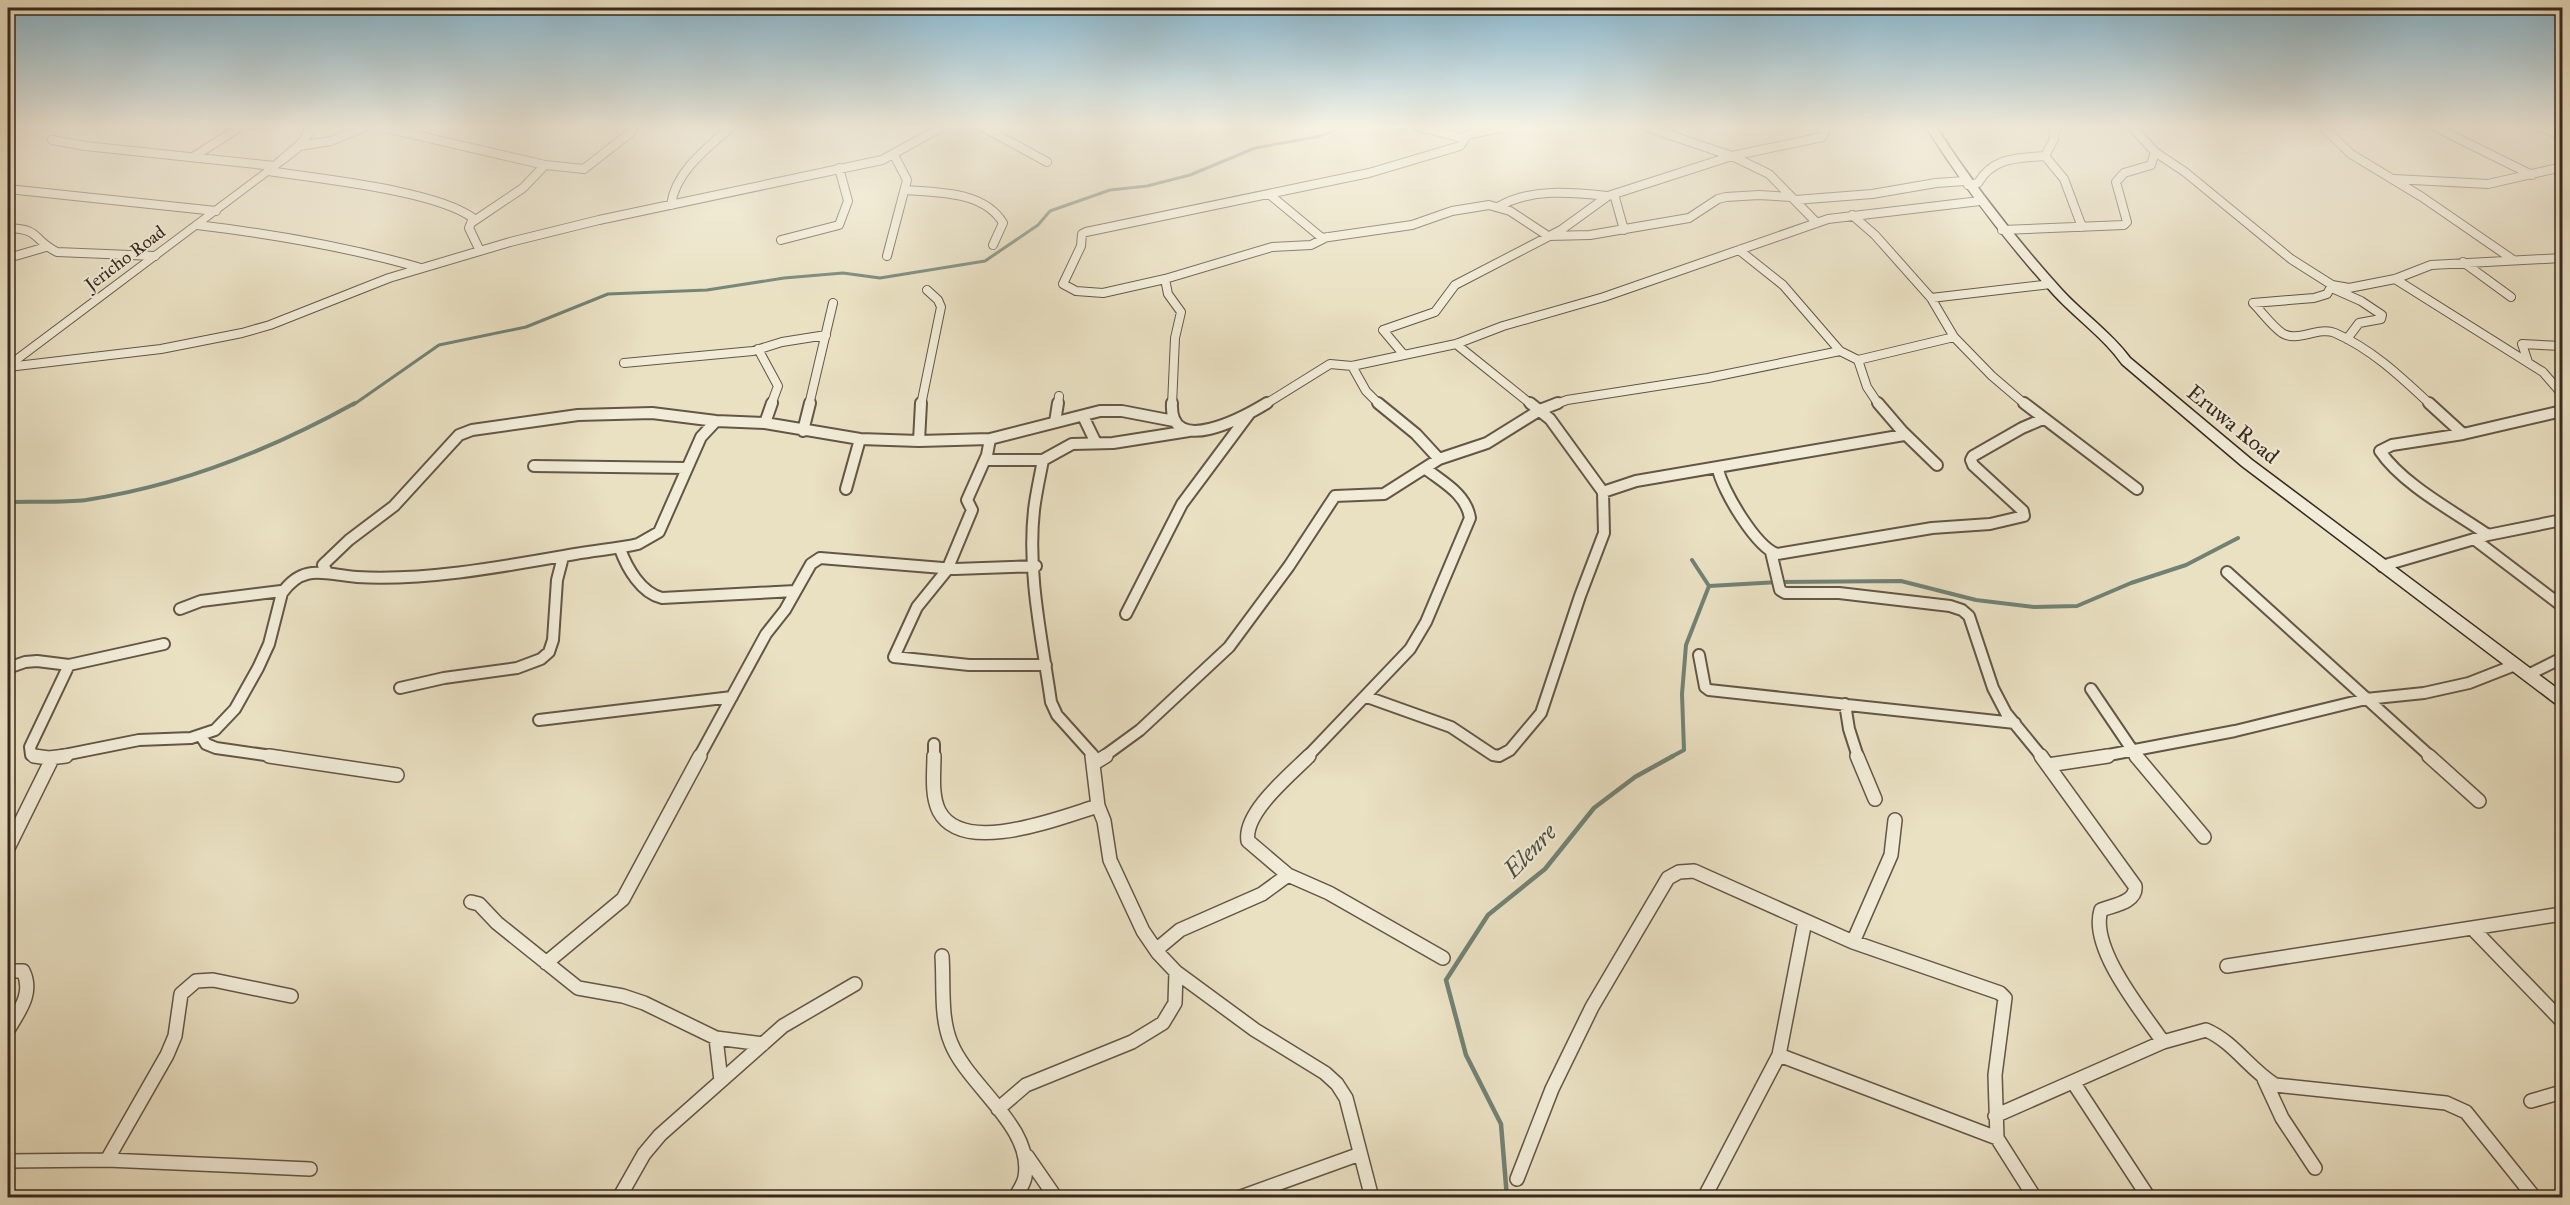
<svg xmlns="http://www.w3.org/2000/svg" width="2570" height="1205" viewBox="0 0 2570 1205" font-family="'IM FELL Great Primer',serif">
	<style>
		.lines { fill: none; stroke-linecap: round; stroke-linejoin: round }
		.stream-far2 { stroke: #718275; stroke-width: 3 }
		.stream-far1 { stroke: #718275; stroke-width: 4 }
		.stream { stroke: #718275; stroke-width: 4.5 }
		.minor-far2-casing { stroke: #645647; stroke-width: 10 }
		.minor-far1-casing { stroke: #645647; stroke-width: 14 }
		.minor-casing { stroke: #645647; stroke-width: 16 }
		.tertiary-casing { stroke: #645647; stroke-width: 2 }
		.secondary-casing { stroke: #37281e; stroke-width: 3 }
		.minor-far2 { stroke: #f1ecd8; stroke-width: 8 }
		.minor-far1 { stroke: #f1ecd8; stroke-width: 10 }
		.minor { stroke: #f1ecd8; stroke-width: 13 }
		.tertiary { fill: #f1ecd8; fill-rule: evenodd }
		.secondary { fill: #f1ecd8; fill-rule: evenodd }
		.labels { text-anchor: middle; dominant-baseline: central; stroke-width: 4.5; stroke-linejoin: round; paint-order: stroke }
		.far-street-label { font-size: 18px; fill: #37281e; stroke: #f1ecd8 }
		.street-label { font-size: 22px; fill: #37281e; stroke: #f1ecd8 }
		.water-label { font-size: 24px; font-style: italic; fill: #4f4e42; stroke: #f1ecd8 }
	</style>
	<rect width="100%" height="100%" fill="#eae1c3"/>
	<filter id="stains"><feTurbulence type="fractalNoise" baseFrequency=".00333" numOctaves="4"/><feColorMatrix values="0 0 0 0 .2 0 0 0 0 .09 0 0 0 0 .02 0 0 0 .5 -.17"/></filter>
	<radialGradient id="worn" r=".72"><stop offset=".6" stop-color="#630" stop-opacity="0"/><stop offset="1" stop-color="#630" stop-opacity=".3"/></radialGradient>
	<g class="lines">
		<!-- stream-far2 -->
		<path class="stream-far2" d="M353,405L439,345L526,327L608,294L707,290L784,278L843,273L880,278L985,261L1038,225L1050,211L1110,190L1147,186L1190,175L1255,148L1321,136L1341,127"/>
		<!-- stream-far1 -->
		<path class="stream-far1" d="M8,502C33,501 61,503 86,500C180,486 272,449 355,403
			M1709,586L1779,582L1901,581L1976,600L2034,607L2077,606L2131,583L2186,565L2238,538
			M1671,757L1684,750L1682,694L1686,645L1709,586L1692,560"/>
		<!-- stream -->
		<path class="stream" d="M1507,1198L1501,1124L1466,1055L1446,980L1488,915L1545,869L1594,808L1635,777L1673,756"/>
		<defs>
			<path id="minor-far2" d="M381,127L545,165L523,188L471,223
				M983,127L1047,162
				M1419,127L1463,138
				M1646,127L1732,156L1822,137L1825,131L1822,127
				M2058,127L2054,129V139L2045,156L2064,179L2082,227
				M2132,127L2155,152L2185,172L2291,259L2332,285L2349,288L2395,279L2431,265L2562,258
				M2323,127L2351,154L2422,197L2512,259
				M2435,127L2532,175
				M2542,127L2562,137
				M52,140L85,146L274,166
				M299,146L331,141L365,127
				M193,157L240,127
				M545,165L584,169L630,133L634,127
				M268,171C319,179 435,190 473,218L469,228L480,251
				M2394,179L2488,184L2562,167
				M1968,185L1978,183C1993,157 2018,158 2045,156
				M8,189L216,211
				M906,190C939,193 984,191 1003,223L993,245
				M1269,194L1322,238L1412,225L1452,211L1489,205L1510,211L1548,236L1590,235L1689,218L1718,199L1726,197L1759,195L1791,197
				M1614,194L1624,230
				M1795,200L1872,194L1936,183L1965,181
				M671,205C675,172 707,148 731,127
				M1498,207C1530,188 1571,192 1607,196
				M1852,215L1875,235L1931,298L1954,337L1992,376L2026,405
				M197,225C273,234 348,247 421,268
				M8,228C42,229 32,240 57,252L155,256
				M2002,230L2124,225L2127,222L2116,182L2124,173L2151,165L2155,152
				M1327,237L1311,245L1272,247L1165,279L1103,293L1076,291L1063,284L1081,246L1082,234L1086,232L1369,173L1460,146L1467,135L1505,127
				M781,240L839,225L848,201L839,168
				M1739,250L1783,285L1840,351L1858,360L1954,337
				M887,256L907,180L894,155
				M8,258L46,247
				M2463,262L2511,297
				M1165,279L1168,294L1181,312L1175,338L1172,405
				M2395,279L2543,372L2562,394
				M2332,285L2327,294L2314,298L2253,303C2262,312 2271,325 2282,333C2297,343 2318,326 2335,333C2372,349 2402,378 2431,405
				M2334,289L2361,301L2382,315L2381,319L2359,323L2347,339
				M1931,298L2051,284
				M1456,344L1532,405
				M758,349L778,386L771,405
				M1404,355L1383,330L1435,312L1455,285L1561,230L1608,196L1732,156L1769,174L1817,223
				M1858,360L1867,387L1879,405
				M2528,362L2522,344L2562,346
				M624,363L753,351L782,342L826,335
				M1352,366L1366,391L1380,405
				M8,367L161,349L242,333L270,325L389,278L510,242L599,220L882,160L942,127
				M809,405L833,303
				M921,405L941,307L938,300L927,290
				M1058,405L1059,396
				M1264,405L1330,364L1352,366L1456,344L1503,326L1604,297L1828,219L1980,201
				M1554,405L1567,400L1708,378L1840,351"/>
			<path id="minor-far1" d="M1172,403C1169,458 1244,417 1267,403
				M1378,403L1416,434L1439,459
				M1878,403L1902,431L1937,465
				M2024,403L2137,489
				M2429,403L2463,434
				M1083,416L1095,441
				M1055,422L1058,403
				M765,423L772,403
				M803,431L810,403
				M990,439L987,455L967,500L972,510L947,570L917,607L894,657L969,665H1046
				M919,441L921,403
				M986,460H1043
				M534,466L687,468
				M1718,469C1722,490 1756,547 1777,554L1932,528L1990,524L2024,516L2023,511L1973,465L1971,460L1973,456L2022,428L2043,419
				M846,489L860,439
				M1603,492L1636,481L1904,435
				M2488,535C2455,512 2403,485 2380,451L2392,445L2463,434L2562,411
				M2474,539L2562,606
				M620,549C627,568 641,593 662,598L795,591
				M1771,552L1780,590L1785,593H1839L1950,606L1962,610L1969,616L1993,688L2006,713L2042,757
				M2382,566L2488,535L2562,520
				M326,570L323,565L326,562L349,540L394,506L459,435L472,430L578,415L652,413L716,421L765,423L860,439L919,441L990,439L1100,411H1122L1174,421
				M2227,572L2431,757
				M180,609L201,601L281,591
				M1126,614L1182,504L1249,414
				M1699,655L1705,687L1709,690L2015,723
				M8,668L25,662L37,661L69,665L164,644
				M2528,675L2562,658
				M400,688L444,678L517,668L541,659L549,652L553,640L557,580L563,557
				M2091,689L2137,757
				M1367,697L1451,727L1493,755L1499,756L1510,750L1541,713L1580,596L1604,533L1603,492L1550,419L1530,403
				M1845,704L1849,729L1858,757
				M539,720L732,697
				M201,736L206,744L216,748L279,757
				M934,744V757
				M39,757L31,755L30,747L69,665
				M54,757L139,740L191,738L215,730L235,709L258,668L269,644L282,593C304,562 326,575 357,577C427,581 506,566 575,554C596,550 617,549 638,544L659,532L701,437L716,421
				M699,757L766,634L785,610L811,564L820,558L955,569L1036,566
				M1092,757V754L1057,715L1051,702C1042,639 1027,573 1034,510C1036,493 1040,476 1043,460L1072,444L1113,443L1189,431
				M1103,757L1140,730L1229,647L1289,566L1335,496L1384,494L1439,459L1487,443L1540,410L1558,403
				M1307,757L1410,649L1426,622L1470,518C1466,494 1444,483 1426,469
				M2098,757L2235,731L2366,699L2424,693L2469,683L2515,665"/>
			<path id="minor" d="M34,756L49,758L66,756
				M269,756L397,775
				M934,756C934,772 931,795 939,811C963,857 1061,817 1098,806
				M1092,756L1098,806L1104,821L1110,860L1143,931L1158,953L1176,972L1255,1030L1325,1073L1337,1084L1346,1098L1372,1198
				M1309,756C1290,775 1243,813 1248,841L1288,875L1329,893L1443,958
				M1857,756L1875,799
				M2041,756L2135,886C2137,902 2114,905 2101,910C2089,948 2142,1011 2163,1042
				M2136,756L2204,837
				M2429,756L2479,801
				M1093,764L1106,756
				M2048,765L2108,756
				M8,848L52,759L57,757
				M471,902L479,904L497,923L578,988L623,996L644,1003L716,1038L763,1044
				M2472,928L2562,1021
				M1853,942L1891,855L1895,820
				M1156,950L1180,930L1262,894L1288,875
				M942,956C944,984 940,1017 951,1043C968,1086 1034,1127 1025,1177C1024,1184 1018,1192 1015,1198
				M546,963L623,899L700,756
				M2227,966L2562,914
				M8,971H23C34,993 19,1011 8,1030
				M716,1038L721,1081
				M1779,1055L1997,1138
				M2264,1079L2282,1118L2315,1168
				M2073,1082L2149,1198
				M2531,1101L2562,1092
				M998,1109L1026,1085L1132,1042L1163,1023L1175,1003L1176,972
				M1995,1116L2163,1042L2206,1030C2234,1042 2249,1069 2275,1085L2446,1103L2466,1112L2535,1198
				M1027,1156L1056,1198
				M107,1160L167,1055L175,1036L181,994L196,981L213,980L291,996
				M8,1161L107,1160L310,1169
				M1517,1179L1552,1089L1592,1007L1668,878L1679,872L1694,871L1853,942L2000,993L2005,998L1995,1075L1997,1138L2035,1198
				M619,1198L644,1154L660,1135L783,1026L855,984
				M1238,1198L1360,1154
				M1704,1198L1779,1055L1805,921"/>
			<path id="tertiary" d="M305,127H314C314,146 285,162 271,173L12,368L8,369V361L265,169L301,138Z"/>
			<path id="secondary" d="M1926,127H1936C1974,185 2016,239 2062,290C2084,314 2111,332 2130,358L2252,460L2562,692V706L2556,704L2242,466L2122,364C2103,337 2076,319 2054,295C2006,242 1964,187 1926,127Z"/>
		</defs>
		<!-- minor-far2 casing -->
		<use href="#minor-far2" class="minor-far2-casing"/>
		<!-- minor-far1 casing -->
		<use href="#minor-far1" class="minor-far1-casing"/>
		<!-- minor casing -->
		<use href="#minor" class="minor-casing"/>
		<!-- tertiary casing -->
		<use href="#tertiary" class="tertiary-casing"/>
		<!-- secondary casing -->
		<use href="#secondary" class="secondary-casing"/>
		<!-- minor-far2 -->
		<use href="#minor-far2" class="minor-far2"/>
		<!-- minor-far1 -->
		<use href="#minor-far1" class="minor-far1"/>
		<!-- minor -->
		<use href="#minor" class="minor"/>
		<!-- tertiary -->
		<use href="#tertiary" class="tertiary"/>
		<!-- secondary -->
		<use href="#secondary" class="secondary"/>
	</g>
	<!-- sky -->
	<linearGradient id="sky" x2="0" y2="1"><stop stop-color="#88b8d1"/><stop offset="0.43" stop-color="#f6f2e4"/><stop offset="1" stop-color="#f6f2e4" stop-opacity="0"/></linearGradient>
	<rect width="2570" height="295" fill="url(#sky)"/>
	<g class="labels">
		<!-- far-street labels -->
		<g class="far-street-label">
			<text transform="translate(125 258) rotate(-37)">Jericho Road</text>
		</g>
		<!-- street labels -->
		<g class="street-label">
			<text transform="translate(2233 424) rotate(39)">Eruwa Road</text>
		</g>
		<!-- water labels -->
		<g class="water-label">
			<text transform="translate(1530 851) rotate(-46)">Elenre</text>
		</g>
	</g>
	<!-- margin -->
	<rect width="2570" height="1205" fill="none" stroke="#eae1c3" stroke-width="30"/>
	<rect x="9" y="9" width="2552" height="1187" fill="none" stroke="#37281e" stroke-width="3"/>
	<rect x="15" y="15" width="2540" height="1175" fill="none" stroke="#37281e" stroke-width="1.5"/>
	<rect width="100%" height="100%" filter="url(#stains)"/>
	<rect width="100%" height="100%" fill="url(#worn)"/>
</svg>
